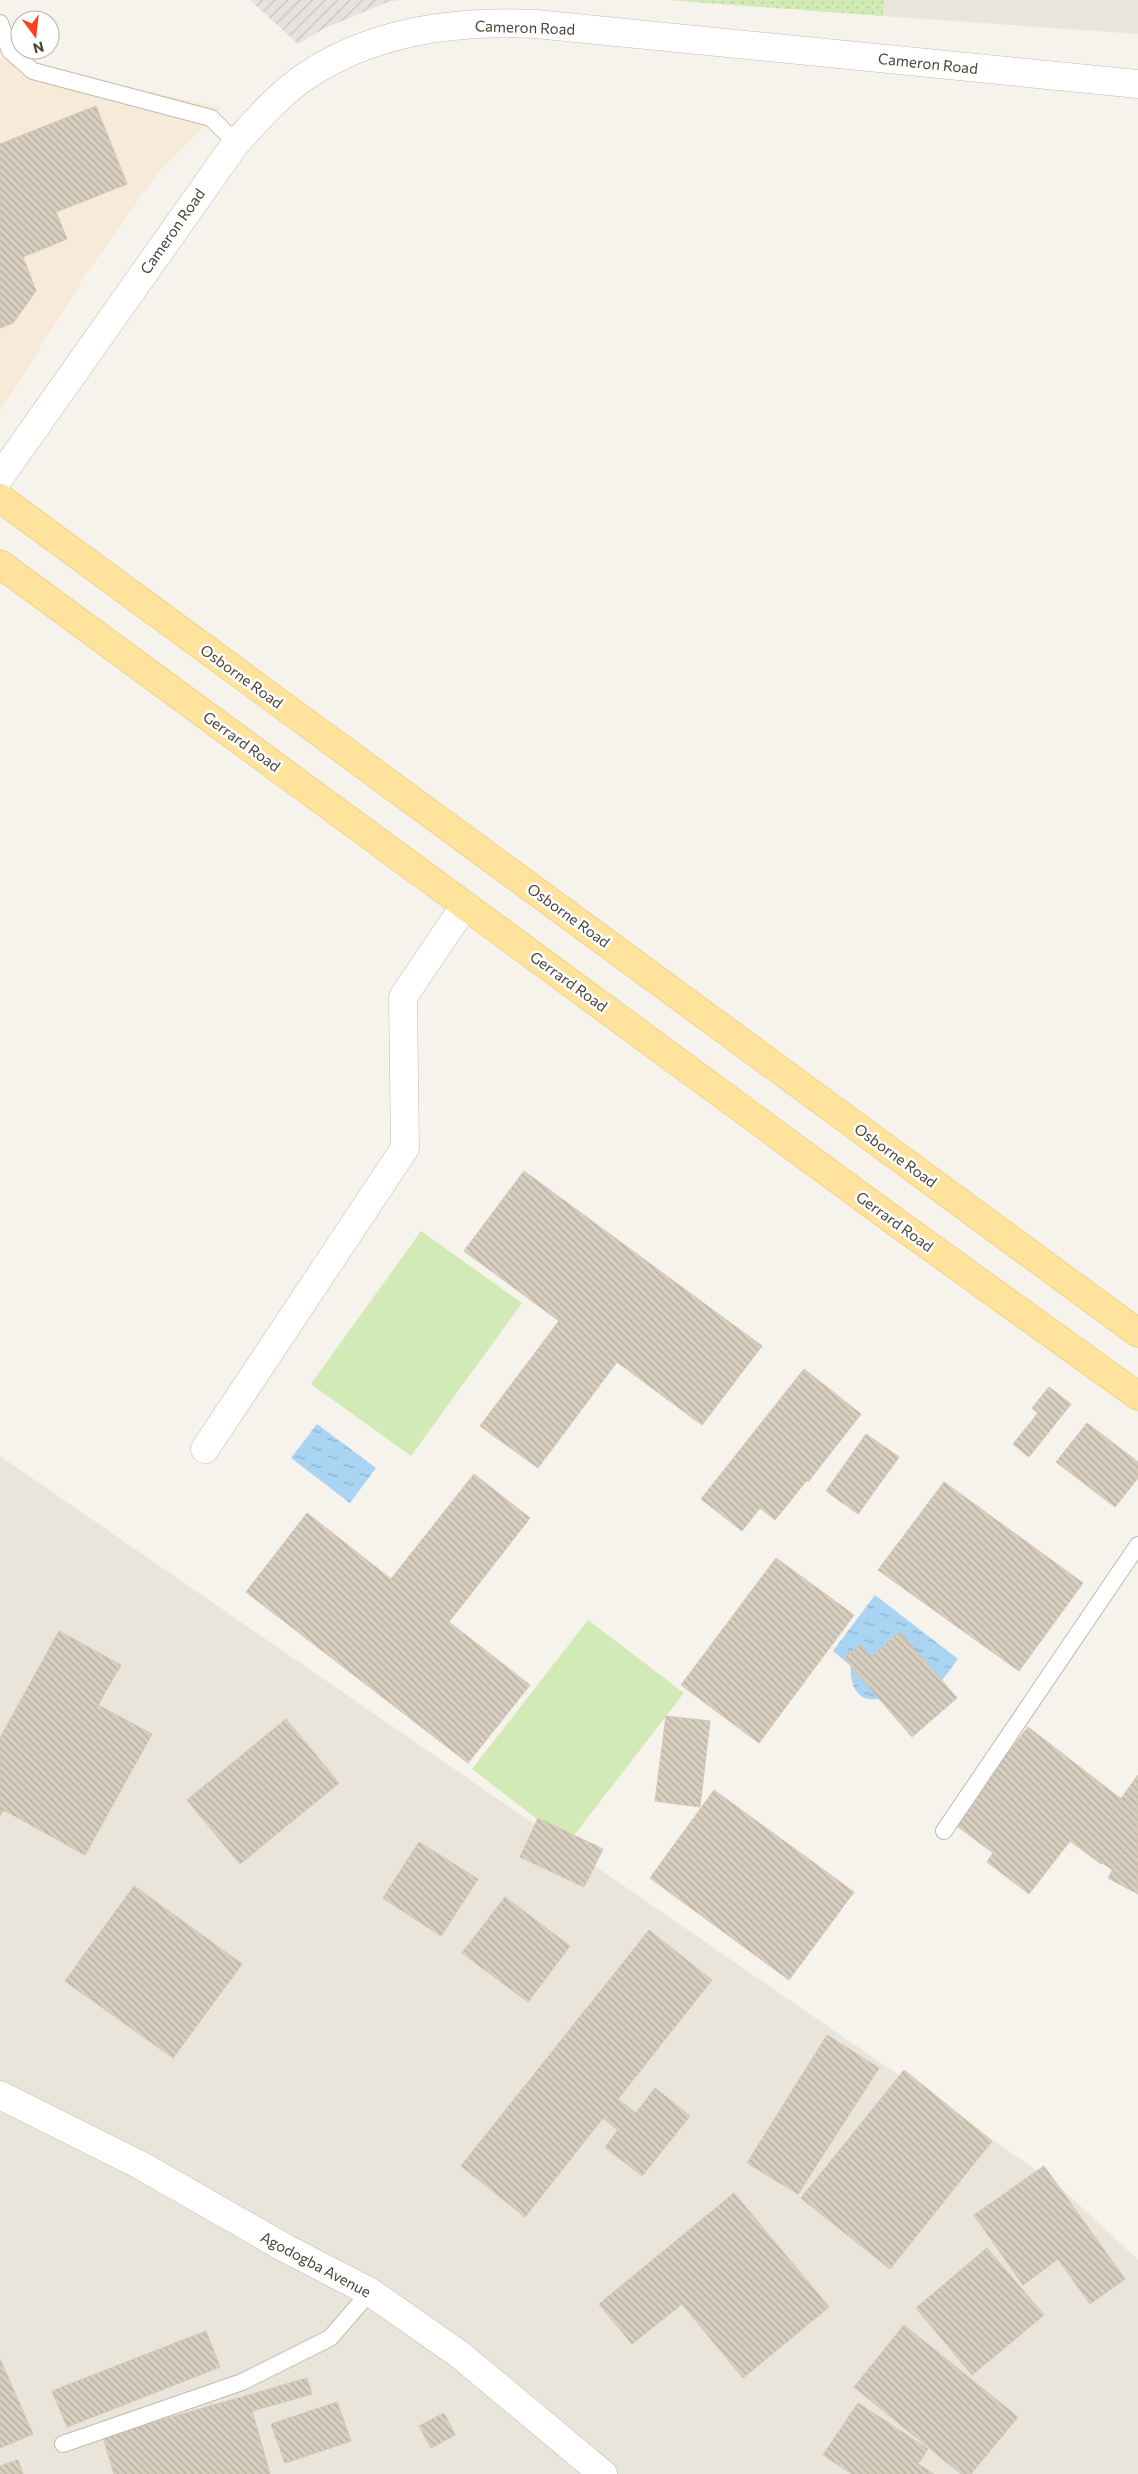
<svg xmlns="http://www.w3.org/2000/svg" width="1138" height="2474" viewBox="0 0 1138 2474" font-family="Commissioner,sans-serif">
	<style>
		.residential { fill: #eae5da }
		.commercial { fill: #f7ead8 }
		.industrial { fill: url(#industrial-furrows) }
		.green { fill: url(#green-dots) }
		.pitch { fill: #d2eab5 }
		.water { fill: url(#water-ripples) }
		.building { fill: url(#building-back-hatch); stroke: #d3c7b4 }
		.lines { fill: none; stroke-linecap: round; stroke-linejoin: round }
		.lane-casing { stroke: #c2bbae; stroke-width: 18 }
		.street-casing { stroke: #c2bbae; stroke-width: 29 }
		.primary-casing { stroke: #e6c16a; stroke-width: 29 }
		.lane { stroke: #fff; stroke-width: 16 }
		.street { stroke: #fff; stroke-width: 28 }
		.primary { stroke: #ffe39c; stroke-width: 28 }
		.labels { text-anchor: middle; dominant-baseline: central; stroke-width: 5; stroke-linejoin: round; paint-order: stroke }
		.street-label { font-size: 15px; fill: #4b4439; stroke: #fff }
	</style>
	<defs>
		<pattern id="industrial-furrows" width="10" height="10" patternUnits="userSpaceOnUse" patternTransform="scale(1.25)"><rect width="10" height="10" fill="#e6e2dd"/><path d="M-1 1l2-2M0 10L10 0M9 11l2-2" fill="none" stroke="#c7c3be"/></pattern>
		<pattern id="green-dots" width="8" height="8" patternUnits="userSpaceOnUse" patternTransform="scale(1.25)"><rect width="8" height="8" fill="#d2eab5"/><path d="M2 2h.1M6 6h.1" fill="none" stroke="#b6ca9c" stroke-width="1.8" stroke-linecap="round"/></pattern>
		<pattern id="water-ripples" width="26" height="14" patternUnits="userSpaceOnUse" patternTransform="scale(1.25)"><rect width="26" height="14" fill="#a9d4f2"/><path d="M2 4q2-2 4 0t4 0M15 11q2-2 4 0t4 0" fill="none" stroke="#8caec5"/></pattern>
		<pattern id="building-back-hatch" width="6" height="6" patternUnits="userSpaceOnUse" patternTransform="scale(1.25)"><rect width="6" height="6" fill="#d8cfc1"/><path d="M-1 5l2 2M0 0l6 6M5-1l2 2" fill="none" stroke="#b1aa9e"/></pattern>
	</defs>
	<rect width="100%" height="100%" fill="#f6f3ec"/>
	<!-- residential -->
	<path class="residential" d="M884,0H1138V34L883,16Z
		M0,1456L1058,2185L1138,2260V2474H0Z"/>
	<!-- commercial -->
	<path class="commercial" d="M0,58L222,108L156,175L87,273L0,412Z"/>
	<!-- industrial -->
	<path class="industrial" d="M250,0H398L385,3L323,29L298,44Z"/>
	<!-- green -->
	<path class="green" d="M668,0H884L883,16Z"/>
	<!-- pitch -->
	<path class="pitch" d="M421,1231L522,1303L411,1456L311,1384Z
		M588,1620L684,1693L568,1843L472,1769Z"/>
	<!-- water -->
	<path class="water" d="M317,1424L376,1468L350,1503L291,1458Z
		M875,1595L958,1659L920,1710L894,1691C888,1694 881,1699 875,1699C856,1702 849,1681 851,1666L833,1651Z"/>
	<!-- building -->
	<path class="building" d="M96,106L127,184L56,212L67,239L23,257L36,291L13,323L0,328V144Z
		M524,1171L762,1346L702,1425L617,1362L538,1468L480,1426L559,1321L464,1251Z
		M804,1369L861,1414L808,1482L807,1480L775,1520L760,1508L742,1531L701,1499Z
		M1049,1387L1071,1404L1029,1457L1013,1444L1038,1413L1032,1408Z
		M1087,1423L1138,1462V1478L1115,1507L1056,1462Z
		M866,1434L899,1457L858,1514L826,1491Z
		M474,1474L530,1518L449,1622L530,1685L468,1763L246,1592L307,1513L391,1579Z
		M944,1482L1083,1583L1019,1671L878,1570Z
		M776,1558L854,1615L759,1743L681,1685Z
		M59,1631L121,1665L98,1705L152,1734L85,1855L4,1810L0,1816V1738Z
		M900,1632L957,1698L912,1737L844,1658L860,1645L871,1657Z
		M666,1716L710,1721L700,1807L655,1801Z
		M286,1719L339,1783L240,1864L187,1800Z
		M1028,1727L1138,1812V1817L1101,1864L1070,1841L1029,1894L987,1862L993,1853L953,1823Z
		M1138,1775V1888L1084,1850Z
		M714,1790L854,1892L789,1980L650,1878Z
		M538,1818L603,1849L584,1887L520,1857Z
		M1138,1823V1894L1108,1878Z
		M419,1842L478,1879L441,1936L383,1898Z
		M134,1886L242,1964L173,2058L65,1981Z
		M505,1897L570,1946L528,2002L462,1953Z
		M649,1930L712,1980L618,2099L636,2113L655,2088L690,2116L642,2176L605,2147L618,2130L603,2118L525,2217L461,2166Z
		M827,2035L879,2068L798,2194L747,2163Z
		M904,2070L992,2141L890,2269L801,2198Z
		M1044,2166L1125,2279L1090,2304L1058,2259L1023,2285L974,2215Z
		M734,2193L829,2307L743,2378L682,2304L632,2344L599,2304Z
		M987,2248L1044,2315L972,2375L916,2308Z
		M904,2325L1018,2417L971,2474H961L854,2387Z
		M206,2331L220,2367L67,2427L52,2391Z
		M0,2359L33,2434L0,2448Z
		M307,2378L312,2394L252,2411L270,2474H114L103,2437Z
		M337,2402L351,2441L285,2463L271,2424Z
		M858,2403L928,2449L918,2464L934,2474H852L823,2455Z
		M444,2413L455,2435L431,2448L419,2426Z
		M18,2460L23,2474H0V2466Z"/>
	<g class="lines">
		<defs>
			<path id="lane" d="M0,23L10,51L33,71L211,118L236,143
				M944,1831L1138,1545
				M63,2444L242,2382L330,2338L370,2292"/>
			<path id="street" d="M0,477L236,143C256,121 276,98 299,81C368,31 453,20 536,24L1138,84
				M205,1449L405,1148L403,997L465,905
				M0,2095L140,2165L285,2248L370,2292L459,2354L603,2474"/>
			<path id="primary" d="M0,498L1138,1333
				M0,564L900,1225L1138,1396"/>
		</defs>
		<!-- lane casing -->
		<use href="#lane" class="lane-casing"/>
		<!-- street casing -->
		<use href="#street" class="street-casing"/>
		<!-- primary casing -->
		<use href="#primary" class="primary-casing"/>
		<!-- lane -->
		<use href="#lane" class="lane"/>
		<!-- street -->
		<use href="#street" class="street"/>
		<!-- primary -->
		<use href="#primary" class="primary"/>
	</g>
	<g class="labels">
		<!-- street labels -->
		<g class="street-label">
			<text transform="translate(525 27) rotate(2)">Cameron Road</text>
			<text transform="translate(928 63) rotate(6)">Cameron Road</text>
			<text transform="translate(172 231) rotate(-55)">Cameron Road</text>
			<text transform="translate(242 676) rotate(36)">Osborne Road</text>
			<text transform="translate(242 741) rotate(36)">Gerrard Road</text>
			<text transform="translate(569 915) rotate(36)">Osborne Road</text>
			<text transform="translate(569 981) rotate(36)">Gerrard Road</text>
			<text transform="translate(896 1155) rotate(36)">Osborne Road</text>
			<text transform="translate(895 1221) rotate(36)">Gerrard Road</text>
			<text transform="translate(316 2264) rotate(28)">Agodogba Avenue</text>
		</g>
	</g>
	<!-- north arrow -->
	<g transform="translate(35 35) rotate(165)"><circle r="24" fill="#ffffff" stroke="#b7b4b0"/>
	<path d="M0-4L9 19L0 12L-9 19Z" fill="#fc3f1d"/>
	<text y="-8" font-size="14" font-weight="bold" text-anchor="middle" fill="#4b4439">N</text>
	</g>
</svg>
